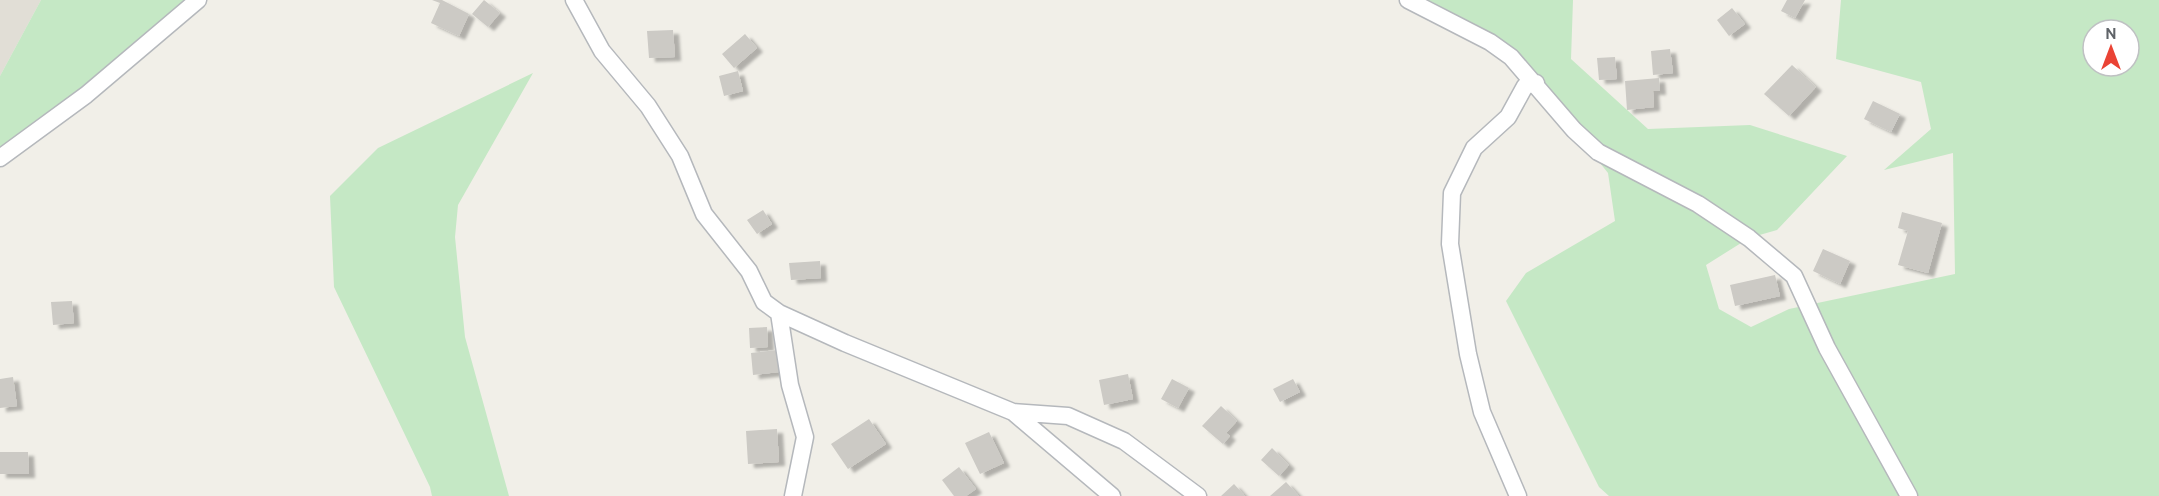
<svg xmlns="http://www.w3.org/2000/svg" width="2159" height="496" viewBox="0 0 2159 496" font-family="Cabin,sans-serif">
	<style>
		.education { fill: #e1ded6 }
		.green { fill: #c5e8c5; fill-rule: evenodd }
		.building { fill: #cccac5; filter: url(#shadow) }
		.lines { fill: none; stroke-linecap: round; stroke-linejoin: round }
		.minor-casing { stroke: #b5b8bc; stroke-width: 19 }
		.minor { stroke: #fff; stroke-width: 16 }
	</style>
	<defs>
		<filter id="shadow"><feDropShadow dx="6" dy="4" stdDeviation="1.5" flood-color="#0004"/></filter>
	</defs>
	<rect width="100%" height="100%" fill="#f1efe8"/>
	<!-- education -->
	<path class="education" d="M0,0H41L0,76Z"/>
	<!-- green -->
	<path class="green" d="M41,0H198L0,158V76Z
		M1408,0H1573L1571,59L1648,129L1750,125L1847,156L1777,230L1749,238L1706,265L1719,309L1751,327L1789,309L1955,274L1953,153L1884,170L1931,129L1921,82L1836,59L1841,0H2159V496H1609L1599,487L1506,301L1526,273L1615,221L1608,173L1536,83L1511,57ZM2093,30H2129V66H2093Z
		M533,73L458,205L455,237L465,337L509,496H432L430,487L334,287L330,196L378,148Z"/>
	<!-- building -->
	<path class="building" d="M432,0H442L469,14L459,36L431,23L440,3Z
		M484,0L500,13L488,27L472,14Z
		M1787,0H1805L1795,18L1781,11Z
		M1732,8L1745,24L1729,36L1717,20Z
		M673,30L675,57L649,58L647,31Z
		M745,34L757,48L734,68L722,54Z
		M1670,49L1673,73L1653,75L1651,51Z
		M1615,57L1617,79L1599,80L1597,58Z
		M1792,65L1816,87L1789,116L1764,94Z
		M738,71L743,91L724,96L719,76Z
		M1659,78L1660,91H1653L1654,107L1627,110L1625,81Z
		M1873,101L1900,114L1891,132L1864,119Z
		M763,210L772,224L757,234L747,220Z
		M1902,212L1942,223L1928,273L1898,265L1908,231L1898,228Z
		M1823,249L1850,261L1840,284L1813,271Z
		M820,261L821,278L791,280L789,263Z
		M1775,275L1780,296L1735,306L1730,285Z
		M72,301L74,323L53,325L51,302Z
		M767,327L768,347L750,348L749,328Z
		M777,350L779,372L753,375L751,353Z
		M1128,374L1133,399L1104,405L1099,380Z
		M13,377L17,406L0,408V379Z
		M1172,379L1189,388L1178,408L1161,399Z
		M1293,379L1300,392L1280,402L1273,389Z
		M1221,406L1237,421L1226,433L1230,436L1223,444L1202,426Z
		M869,419L886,444L848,469L831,444Z
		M777,429L779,462L748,464L746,431Z
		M989,432L1004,463L980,474L965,443Z
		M1272,448L1289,465L1279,476L1261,460Z
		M0,452H28L29,474H0Z
		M959,467L976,489L966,496H954L942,480Z
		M1286,482L1299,496H1270Z
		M1234,484L1245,496H1221Z"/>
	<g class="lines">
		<defs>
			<path id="minor" d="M574,0L602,51L648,106L680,156L704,214L749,271L764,302L779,313L845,343L1013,412L1112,496
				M1408,0L1490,42L1511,57L1574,130L1598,152L1698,204L1749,238L1794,276L1827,348L1909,496
				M0,158L86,95L198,0
				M779,313L790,385L805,437L793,496
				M1013,412L1068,416L1124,441L1198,496
				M1518,496L1482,412L1468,354L1450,244L1452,193L1474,148L1508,117L1525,86L1536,83"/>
		</defs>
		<!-- minor casing -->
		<use href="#minor" class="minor-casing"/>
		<!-- minor -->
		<use href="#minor" class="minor"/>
	</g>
	<!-- north arrow -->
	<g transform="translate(2111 48)"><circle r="28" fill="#ffffff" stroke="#bfc1c3" stroke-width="1.5"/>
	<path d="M0-4.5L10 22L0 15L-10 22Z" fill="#ea4335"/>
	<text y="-9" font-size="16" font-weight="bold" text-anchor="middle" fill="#5f6368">N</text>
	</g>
</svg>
